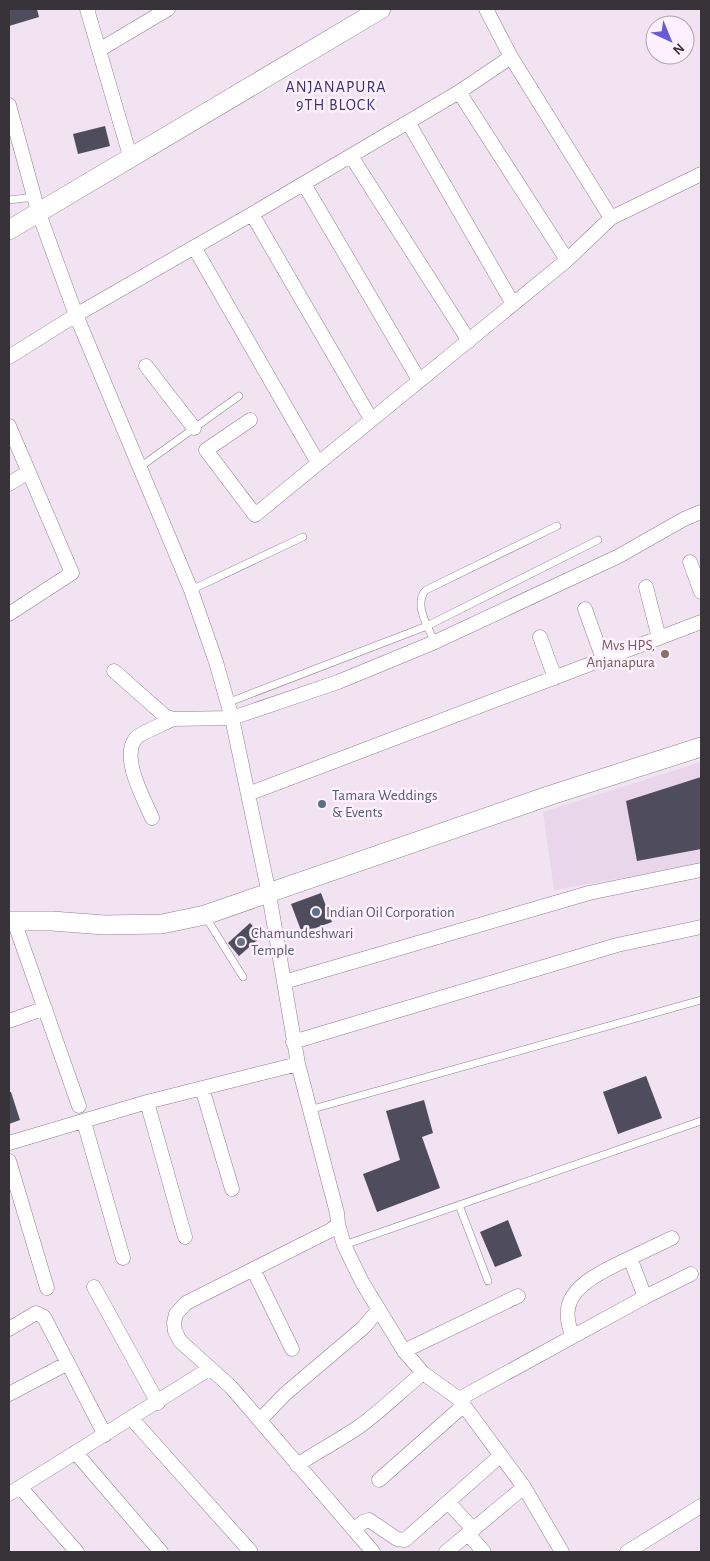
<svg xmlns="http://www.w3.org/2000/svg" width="710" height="1561" viewBox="0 0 710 1561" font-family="'Alegreya Sans',sans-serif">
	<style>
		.built { fill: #ead6ea }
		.building { fill: #4f4d5d }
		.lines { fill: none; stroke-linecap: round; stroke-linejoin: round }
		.lane-casing { stroke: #8e818e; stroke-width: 8 }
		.street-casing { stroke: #8e818e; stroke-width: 15 }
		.secondary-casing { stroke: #8e818e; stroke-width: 20 }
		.lane { stroke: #fff; stroke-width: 7 }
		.street { stroke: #fff; stroke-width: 14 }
		.secondary { stroke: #fff; stroke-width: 19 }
		.education-dot { fill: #8d6e63; stroke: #fef0fe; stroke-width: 2 }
		.service-dot { fill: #5c6f8a; stroke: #fef0fe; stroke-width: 2 }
		.worship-dot { fill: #6b7280; stroke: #fef0fe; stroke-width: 2 }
		.labels { text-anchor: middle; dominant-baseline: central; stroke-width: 5; stroke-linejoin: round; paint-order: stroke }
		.education-label { font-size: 15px; fill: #785e54; stroke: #fef0fe; text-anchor: end }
		.service-label { font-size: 15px; fill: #4e5e75; stroke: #fef0fe; text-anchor: start }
		.worship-label { font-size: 15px; fill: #5b616d; stroke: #fef0fe; text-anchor: start }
		.neighbourhood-label { font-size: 16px; letter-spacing: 1px; fill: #39346f; stroke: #fef0fe }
	</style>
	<rect width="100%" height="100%" fill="#f1e3f1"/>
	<!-- built -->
	<path class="built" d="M701,762V864L554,890L543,812Z"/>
	<!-- building -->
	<path class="building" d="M9,9H37L39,17L9,26Z
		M105,126L110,146L78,154L73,134Z
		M701,777V849L637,861L626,801Z
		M321,893L332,922L302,933L291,904Z
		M250,923L262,936L239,956L228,943Z
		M646,1076L662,1118L618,1134L603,1092Z
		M9,1092H11L20,1120L9,1124Z
		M424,1100L433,1133L422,1137L440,1188L377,1212L363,1174L400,1160L386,1111Z
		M508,1220L522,1256L495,1267L480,1232Z"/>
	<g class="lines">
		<defs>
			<path id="lane" d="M9,200L34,197
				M140,467L239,396
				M191,590L303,537
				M435,642C428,628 413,603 426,590L557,526
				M227,703L427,626L598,540
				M205,916L243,977
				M309,1110L701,1000
				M459,1205L488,1281
				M344,1245L701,1121"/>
			<path id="street" d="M87,9L130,156
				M486,9L511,57L611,218
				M99,50L168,9
				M459,92L567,260
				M9,105L38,211L76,315L191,590L216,662L232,718L269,894L298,1064L337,1213L338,1224L331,1230L186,1303L176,1314L174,1323L175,1331L180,1341L231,1387L373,1552
				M408,122L513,304
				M351,156L469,341
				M304,184L419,380
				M252,214L371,419
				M194,247L318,463
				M9,357L76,315L252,214L459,92L511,57
				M146,366L194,428
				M250,420L206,450L255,515L567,260L611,218L701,174
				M9,426L72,573L9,614
				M9,484L28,472
				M690,562L701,592
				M646,587L659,638
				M585,609L603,659
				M540,637L555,678
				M114,671L165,716L173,719L232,718L338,682L435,642L619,556L684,519L701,512
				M248,794L701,622
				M152,818C144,799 120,757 136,738C140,733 166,723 173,719
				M14,921L79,1106
				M284,982L589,893L701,870
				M9,1021L45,1008
				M293,1042L617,945L701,927
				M202,1088L232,1189
				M147,1102L185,1237
				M84,1122L123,1258
				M9,1143L147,1102L298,1064
				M9,1161L47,1288
				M338,1224L344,1245L362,1282L404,1351L423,1373L459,1399L524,1487L562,1552
				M253,1269L292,1349
				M94,1287L158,1403
				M645,1297L630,1258L672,1238
				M9,1329L36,1313L44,1317L105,1435
				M572,1336C570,1328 566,1319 568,1309C571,1284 609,1268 630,1258
				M404,1351L518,1296
				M9,1394L68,1363
				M459,1399L645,1297L691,1274
				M132,1419L251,1552
				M260,1420L285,1394L364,1327L378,1310
				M76,1453L161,1552
				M297,1465C318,1451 340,1440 360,1426C382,1410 402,1390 423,1373
				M379,1480L463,1406
				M20,1487L77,1552
				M9,1494L209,1369
				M448,1502L473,1529
				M354,1530L363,1522L369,1520L397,1539L405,1540L500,1456
				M468,1534L484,1552
				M446,1552L524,1487
				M627,1552L701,1506"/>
			<path id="secondary" d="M9,230L381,9
				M9,921H52L104,925L162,924L205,915L551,795L701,747"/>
		</defs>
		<!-- lane casing -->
		<use href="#lane" class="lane-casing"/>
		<!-- street casing -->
		<use href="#street" class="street-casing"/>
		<!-- secondary casing -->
		<use href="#secondary" class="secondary-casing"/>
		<!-- lane -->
		<use href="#lane" class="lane"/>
		<!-- street -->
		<use href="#street" class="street"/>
		<!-- secondary -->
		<use href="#secondary" class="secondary"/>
	</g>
	<!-- markers -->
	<circle class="education-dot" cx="665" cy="654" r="5"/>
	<g class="service-dot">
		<circle cx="322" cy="804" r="5"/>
		<circle cx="316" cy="912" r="5"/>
	</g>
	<circle class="worship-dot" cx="241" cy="942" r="5"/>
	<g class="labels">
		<!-- education labels -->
		<g class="education-label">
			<text x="655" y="645">Mvs HPS,<tspan x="655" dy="17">Anjanapura</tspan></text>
		</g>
		<!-- service labels -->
		<g class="service-label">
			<text x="332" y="795">Tamara Weddings<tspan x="332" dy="17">&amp; Events</tspan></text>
			<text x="326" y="912">Indian Oil Corporation</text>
		</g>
		<!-- worship labels -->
		<g class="worship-label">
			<text x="251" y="933">Chamundeshwari<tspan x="251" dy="17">Temple</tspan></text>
		</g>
		<!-- neighbourhood labels -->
		<g class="neighbourhood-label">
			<text x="336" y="87">ANJANAPURA<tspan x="336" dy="18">9TH BLOCK</tspan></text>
		</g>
	</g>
	<!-- border -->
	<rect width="710" height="1561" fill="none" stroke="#383339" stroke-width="20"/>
	<!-- north arrow -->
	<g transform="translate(670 40) rotate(136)"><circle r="24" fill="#fef0fe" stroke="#afa4af"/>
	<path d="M0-4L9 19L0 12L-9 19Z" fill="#695bd4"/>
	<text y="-8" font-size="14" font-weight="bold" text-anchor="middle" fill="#383339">N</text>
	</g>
</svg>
